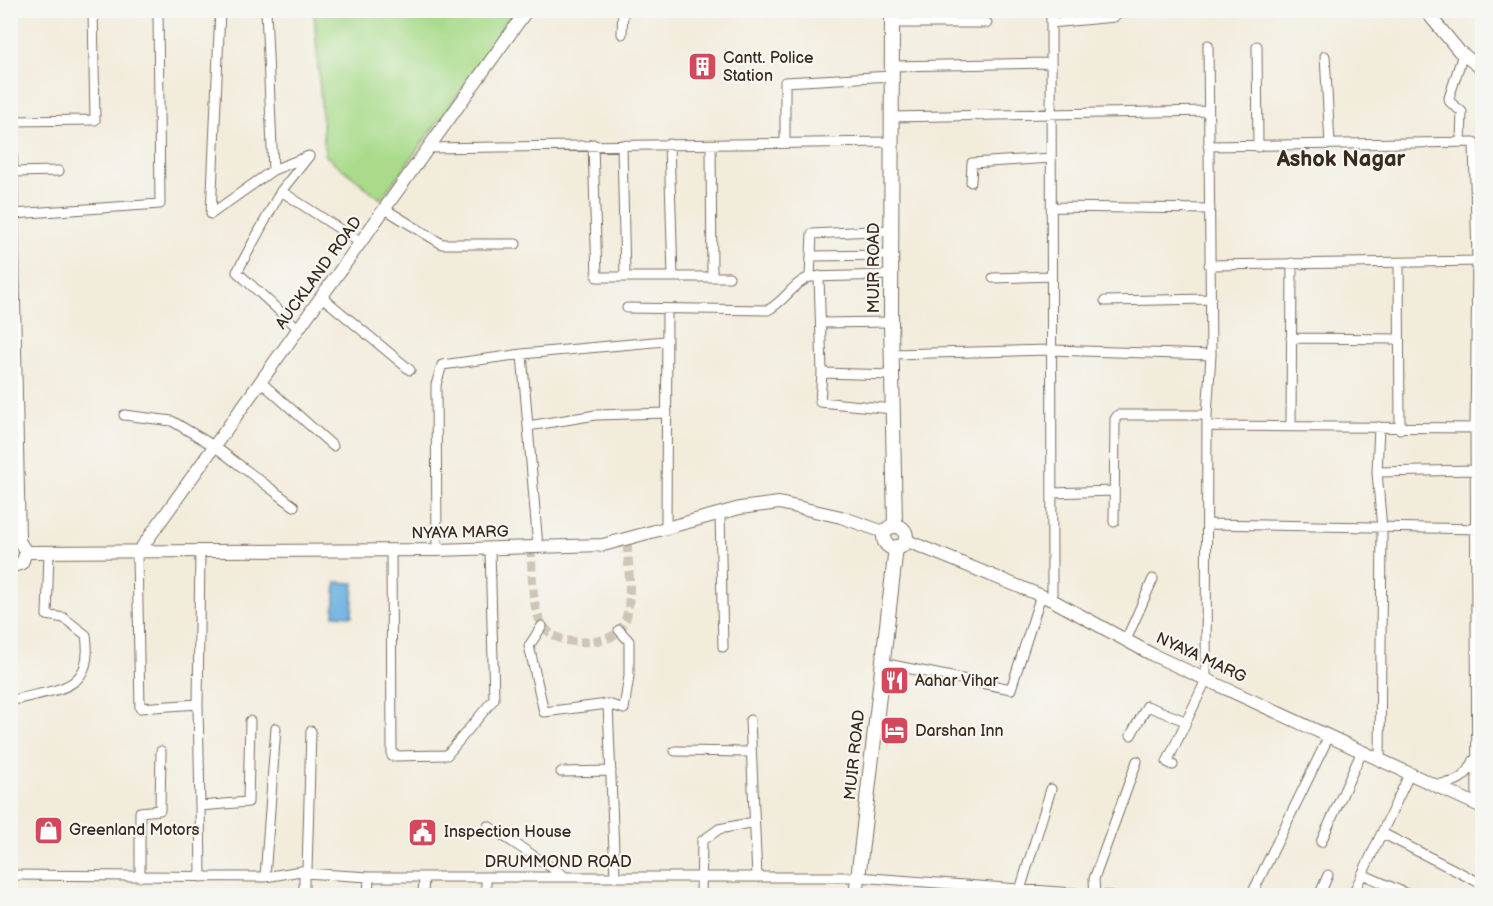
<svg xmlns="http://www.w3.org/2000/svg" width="1493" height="906" viewBox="0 0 1493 906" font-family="'Balsamiq Sans',sans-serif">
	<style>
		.green { fill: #a9db8a; stroke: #728254; stroke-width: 1.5 }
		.water { fill: #6ab0e0; stroke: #526d7f; stroke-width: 1.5 }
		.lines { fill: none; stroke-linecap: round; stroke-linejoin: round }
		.minor-tunnel { stroke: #cdc5b5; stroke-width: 9; stroke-dasharray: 9 4.5; stroke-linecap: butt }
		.minor-casing { stroke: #7b6e60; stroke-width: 11 }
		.tertiary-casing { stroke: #7b6e60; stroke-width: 14 }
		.secondary-casing { stroke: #7b6e60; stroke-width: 16 }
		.minor { stroke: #fff; stroke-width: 9 }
		.tertiary { stroke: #fff; stroke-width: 12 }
		.secondary { stroke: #fff; stroke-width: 14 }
		.labels { text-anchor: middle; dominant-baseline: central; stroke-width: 4.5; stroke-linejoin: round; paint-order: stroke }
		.poi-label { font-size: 16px; fill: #3b2a1e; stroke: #f6f6f2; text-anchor: start }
		.street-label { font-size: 16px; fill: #3b2a1e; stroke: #f6f6f2 }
		.district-label { font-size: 22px; font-weight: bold; fill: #3b2a1e; stroke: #f6f6f2 }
	</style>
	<rect width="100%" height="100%" fill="#f6f6f2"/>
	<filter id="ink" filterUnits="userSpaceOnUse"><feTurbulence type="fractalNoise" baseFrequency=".0167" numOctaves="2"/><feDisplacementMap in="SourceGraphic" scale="12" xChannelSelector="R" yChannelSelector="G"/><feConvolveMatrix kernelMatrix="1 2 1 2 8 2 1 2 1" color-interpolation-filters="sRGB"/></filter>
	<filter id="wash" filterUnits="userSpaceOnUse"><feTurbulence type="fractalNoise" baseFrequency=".008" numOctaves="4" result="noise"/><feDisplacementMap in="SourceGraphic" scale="24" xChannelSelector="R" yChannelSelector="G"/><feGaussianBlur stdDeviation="1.35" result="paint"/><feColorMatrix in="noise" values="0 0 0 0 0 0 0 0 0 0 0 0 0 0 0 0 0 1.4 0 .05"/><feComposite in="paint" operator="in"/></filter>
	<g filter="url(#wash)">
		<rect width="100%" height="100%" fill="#f2ecdb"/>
		<!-- green -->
		<path class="green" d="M314,11H520L381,199L325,155Z"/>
		<!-- water -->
		<path class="water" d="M336,582L354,583L352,616L334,615Z"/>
	</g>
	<g filter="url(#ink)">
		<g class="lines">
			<!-- minor-tunnel -->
			<path class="minor-tunnel" d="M531,548C534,598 526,649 595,641C607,640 620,635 625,622C633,598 628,565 627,539"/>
			<defs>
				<path id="minor" d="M266,10L273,170
					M1051,10L1052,600
					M892,23H987
					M1051,23L1114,17L1121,10
					M622,34L623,10
					M1257,46L1258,147
					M1325,56L1330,144
					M892,66L1051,63
					M891,117L1208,111
					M11,121L95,120L93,10
					M785,142V82L891,76
					M1461,142L1462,112L1450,102L1449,98L1463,54
					M593,144L597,277H729
					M669,144L673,277
					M622,145L625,277
					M711,146L712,277
					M1208,146L1474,142L1477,261L1475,428L1477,803
					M428,148L890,142
					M12,172L59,171
					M971,182L972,163L1051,158
					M281,191L361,243
					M1051,207L1210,209
					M385,209L442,244H516
					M13,214L160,204L158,10
					M211,214L273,170L309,156L281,191L237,272L299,329
					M211,214L220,10
					M811,256L891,255
					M1399,263L1400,429
					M1209,265L1482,261
					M819,276L822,373L820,402L893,409
					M810,277L812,234L891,230
					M993,278L1051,276
					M322,297L410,370
					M1105,301L1211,299
					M627,308L768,310C785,301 793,283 810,277L891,275
					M821,323L891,322
					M1291,338L1399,339
					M522,354L538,547
					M891,354L1051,350L1211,355
					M822,373L892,375
					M261,382L333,446
					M124,415L172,421L214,446L294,506
					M1291,425L1292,263
					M528,426L596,415L667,413
					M1207,426L1482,428
					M1379,427L1377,472L1382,529L1380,759
					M1377,472L1475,470
					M1052,493L1113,491
					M720,514L723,647
					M1114,522L1115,419L1118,415H1207
					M1208,524L1482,529
					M666,530L667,309
					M391,550L392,756L447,755L494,699L490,549
					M437,550L436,385L442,365L522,354L665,341
					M137,554L140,708L198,704L200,552
					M542,626L529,646L544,712L608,704
					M1126,640L1153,579
					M882,663L1011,689L1041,595
					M10,701C55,688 95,694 86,635L64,618L47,615L49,553
					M198,704L200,806
					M750,720L757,877
					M1131,735L1147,706L1185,721
					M675,751L751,752
					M1173,765L1167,762L1206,680L1207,415L1211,355L1208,45
					M561,772L611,771
					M1436,784C1455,784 1467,778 1474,760
					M488,826L566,877
					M1382,833L1482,884
					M1321,842L1362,751
					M307,870L311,731
					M304,873V896
					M1362,874L1412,896
					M10,875L265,877L307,870L304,873L369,877H858L1113,896
					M140,877V812L160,810L161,751
					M201,877L200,806L248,802L250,721
					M265,877L276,728
					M615,877L608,704L624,709L629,676V641L619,630
					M1020,890L1051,789
					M1095,895L1094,879L1137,761
					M368,896L369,877
					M423,896L424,877
					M486,896V877
					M701,896L702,841L719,829L754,822
					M1251,896L1329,736
					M1319,896L1328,875
					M1352,896L1410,773"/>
				<path id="tertiary" d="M1425,10L1459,51L1482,69
					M10,110L19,541
					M10,539L19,541L26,552L22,563L10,567
					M905,540L1052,600L1153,655L1482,807
					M26,552L437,550L603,545L740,508L779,503L841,517L884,532
					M137,554L527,10"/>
				<path id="secondary" d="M892,10L891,322L895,526
					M884 537a11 11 0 1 1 22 0a11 11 0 1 1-22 0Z
					M856,896L896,547"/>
			</defs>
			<!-- minor casing -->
			<use href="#minor" class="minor-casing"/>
			<!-- tertiary casing -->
			<use href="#tertiary" class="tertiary-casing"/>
			<!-- secondary casing -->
			<use href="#secondary" class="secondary-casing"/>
			<!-- minor -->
			<use href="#minor" class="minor"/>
			<!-- tertiary -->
			<use href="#tertiary" class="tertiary"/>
			<!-- secondary -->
			<use href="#secondary" class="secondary"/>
		</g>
	</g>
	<!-- icons -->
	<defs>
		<symbol id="building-square" viewBox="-11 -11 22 22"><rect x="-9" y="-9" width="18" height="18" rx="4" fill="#d1495b" stroke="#f6f6f2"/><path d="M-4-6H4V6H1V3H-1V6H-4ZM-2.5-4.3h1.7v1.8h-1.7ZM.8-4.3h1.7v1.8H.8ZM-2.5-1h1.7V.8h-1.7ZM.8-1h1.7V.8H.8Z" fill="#fff"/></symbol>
		<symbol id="restaurant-square" viewBox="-11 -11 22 22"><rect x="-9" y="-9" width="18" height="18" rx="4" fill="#d1495b" stroke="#f6f6f2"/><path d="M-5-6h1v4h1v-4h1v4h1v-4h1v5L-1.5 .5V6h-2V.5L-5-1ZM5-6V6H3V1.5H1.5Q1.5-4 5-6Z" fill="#fff"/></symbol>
		<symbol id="hotel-square" viewBox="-11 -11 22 22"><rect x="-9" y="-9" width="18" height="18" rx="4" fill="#d1495b" stroke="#f6f6f2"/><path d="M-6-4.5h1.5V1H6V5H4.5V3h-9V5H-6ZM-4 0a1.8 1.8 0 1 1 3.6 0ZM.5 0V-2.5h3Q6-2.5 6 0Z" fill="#fff"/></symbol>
		<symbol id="shop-square" viewBox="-11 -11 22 22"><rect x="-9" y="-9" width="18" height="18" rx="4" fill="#d1495b" stroke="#f6f6f2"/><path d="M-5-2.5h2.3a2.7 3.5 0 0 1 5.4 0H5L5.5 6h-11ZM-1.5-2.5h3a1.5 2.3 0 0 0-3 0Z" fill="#fff"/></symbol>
		<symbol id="civic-square" viewBox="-11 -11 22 22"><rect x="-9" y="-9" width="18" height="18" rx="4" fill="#d1495b" stroke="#f6f6f2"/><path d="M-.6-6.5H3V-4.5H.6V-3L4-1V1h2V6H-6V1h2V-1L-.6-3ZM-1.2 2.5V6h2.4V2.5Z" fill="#fff"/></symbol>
	</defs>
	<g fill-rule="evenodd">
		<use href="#building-square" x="686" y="50" width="33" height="33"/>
		<use href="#restaurant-square" x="878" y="664" width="33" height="33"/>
		<use href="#hotel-square" x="878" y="714" width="33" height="33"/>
		<use href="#shop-square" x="32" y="814" width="33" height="33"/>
		<use href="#civic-square" x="406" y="816" width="33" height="33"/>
	</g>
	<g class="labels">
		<!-- poi labels -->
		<g class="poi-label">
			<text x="723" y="58">Cantt. Police<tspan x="723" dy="18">Station</tspan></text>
			<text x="915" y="681">Aahar Vihar</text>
			<text x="915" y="731">Darshan Inn</text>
			<text x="69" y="830">Greenland Motors</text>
			<text x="444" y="832">Inspection House</text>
		</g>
		<!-- street labels -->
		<g class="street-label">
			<text transform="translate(874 268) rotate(-90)">MUIR ROAD</text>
			<text transform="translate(319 273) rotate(-54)">AUCKLAND ROAD</text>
			<text transform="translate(460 533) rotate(-1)">NYAYA MARG</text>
			<text transform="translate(1201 658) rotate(25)">NYAYA MARG</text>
			<text transform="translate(855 755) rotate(-84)">MUIR ROAD</text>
			<text x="558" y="862">DRUMMOND ROAD</text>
		</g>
		<!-- district labels -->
		<g class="district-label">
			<text x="1341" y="159">Ashok Nagar</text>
		</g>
	</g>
	<!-- margin -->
	<rect width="1493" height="906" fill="none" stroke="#f6f6f2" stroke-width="36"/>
</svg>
